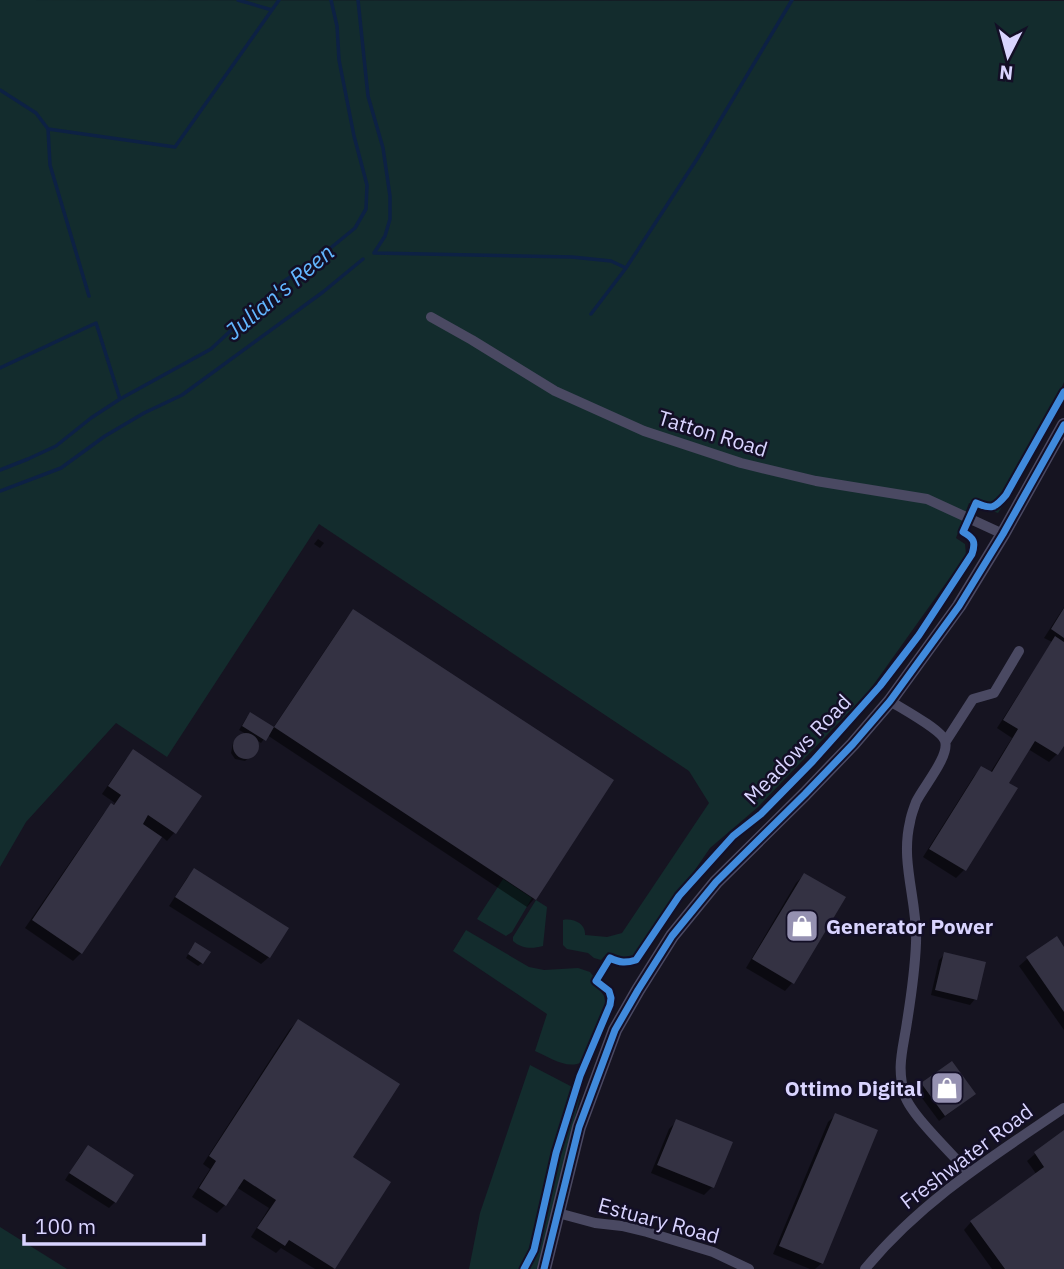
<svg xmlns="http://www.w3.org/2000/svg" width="1064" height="1269" viewBox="0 0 1064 1269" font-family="'IBM Plex Sans',sans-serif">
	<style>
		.green { fill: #132c2d }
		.shadow { fill: #0007 }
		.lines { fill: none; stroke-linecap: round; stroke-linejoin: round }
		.stream { stroke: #0d2144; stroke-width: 3.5 }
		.building { fill: #343243 }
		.minor { stroke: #4a4962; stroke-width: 10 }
		.tertiary { stroke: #4a4962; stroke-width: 14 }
		.cycleway-casing { stroke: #130f26; stroke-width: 11 }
		.cycleway { stroke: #408adc; stroke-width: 7 }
		.labels { text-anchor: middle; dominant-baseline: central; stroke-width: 5; stroke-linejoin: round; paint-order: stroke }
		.street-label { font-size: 21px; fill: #d9d4ff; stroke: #130f26 }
		.poi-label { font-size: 21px; font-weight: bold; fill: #d9d4ff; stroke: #130f26; text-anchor: start }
		.water-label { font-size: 23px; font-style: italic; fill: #62b6ff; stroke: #130f26 }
	</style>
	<rect width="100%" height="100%" fill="#161421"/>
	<!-- green -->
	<path class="green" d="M0,0L1064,1V382L1022,475L998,513L969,503L956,538L965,544L966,555L869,691L758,807L710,848L635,957L624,960L608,952L601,960L594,958L588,953L567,949L563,945V920C574,918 586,924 585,935L607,937L622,933L709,803L689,771L319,524L167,757L116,723L26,822L0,867Z
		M503,879L532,898L512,932L506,936L477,919Z
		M536,900L547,907L543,946C532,949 522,949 513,941V937Z
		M466,930L529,967L544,970L578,968L590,972L594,977L595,983L604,996L606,1006L582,1062C567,1070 549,1057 535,1051L547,1014L453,951Z
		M530,1065L580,1091V1096L549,1231L539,1269H469L480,1213Z
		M0,1227L67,1269H0Z"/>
	<!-- shadow -->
	<path class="shadow" d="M318,539L324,543L320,548L314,544Z
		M1064,607V743L1057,754L1049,762L1028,749L1007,783L1015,788L964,870L956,878L923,857L974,776L981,768L990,773L1012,738L997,728L1052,642L1044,638Z
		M353,611L611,781L534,899L527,907L267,735L261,743L258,741L256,751L245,761L235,759L231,753L233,743L246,734L239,730L247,717L273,728L346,619Z
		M134,752L199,796L174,833L167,841L161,836L81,953L73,961L25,928L104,813L115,803L102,794L126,759Z
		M195,870L269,957L261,964L169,906L187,878Z
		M804,875L792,983L785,991L746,968L796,883Z
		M1056,939L1064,950V1030L1019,966L1027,959Z
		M192,947L202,963L198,966L186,958Z
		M945,954L975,999L970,1005L931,995L939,960Z
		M298,1021L350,1158L389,1182L333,1269H315L281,1248L276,1253L251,1237L269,1208L236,1187L225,1205L217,1213L192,1197L210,1169L203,1164L290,1029Z
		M922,1084L968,1099L939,1121L916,1090Z
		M836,1115L822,1263L815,1269H810L773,1254L828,1122Z
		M677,1121L712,1187L704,1195L651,1173L669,1129Z
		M1064,1132V1269H992L964,1230L971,1222L1037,1175L1027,1161L1035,1154Z
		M88,1148L132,1176L115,1202L109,1208L65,1180L82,1153Z"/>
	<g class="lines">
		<!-- stream -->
		<path class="stream" d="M238,0L272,10
			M358,0L368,96L383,148L390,196V219L385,236L374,253L572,257L611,261L626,268
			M0,90L36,113L48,129L50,165L89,296
			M48,129L175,147L279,0
			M591,314L626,268L697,159L792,0
			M0,368L96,323L120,399
			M0,470L28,459L56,446L91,418L120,399L211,349L283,282L322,255L355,228L366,209L367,185L354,136L339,60L337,26L331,0
			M0,491L61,468L105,436L144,413L182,395L323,292L363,259"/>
	</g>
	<!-- building -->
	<path class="building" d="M1064,608V638L1051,629Z
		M353,609L614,780L536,900L274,727Z
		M1055,636L1064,642V746L1058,755L1035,741L1009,783L1018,788L966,871L929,849L981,766L992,772L1018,729L1003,720Z
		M250,712L274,727L266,741L242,726Z
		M233 746a13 13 0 1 1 26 0a13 13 0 1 1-26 0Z
		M133,749L202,796L176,834L148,815L143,824L162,837L82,954L32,920L111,803L114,805L121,795L108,786Z
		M194,868L289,928L270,958L175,897Z
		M804,873L846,897L794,984L752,959Z
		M1057,936L1064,947V1012L1026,957Z
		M195,942L211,952L203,964L188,954Z
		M944,952L986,962L977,1000L935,990Z
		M298,1019L400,1084L353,1157L391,1182L335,1269L289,1240L285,1246L257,1228L276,1200L244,1179L226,1206L199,1188L216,1161L209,1156Z
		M952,1061L976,1094L945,1116L921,1083Z
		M835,1113L878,1130L823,1264L779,1246Z
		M676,1119L733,1142L714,1188L657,1165Z
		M1064,1130V1269H1005L970,1221L1044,1167L1034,1152Z
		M88,1145L134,1175L116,1203L69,1173Z"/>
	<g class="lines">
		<!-- minor -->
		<path class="minor" d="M431,317L472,340L555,391L644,431L741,463L816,481L927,499L1003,534
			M890,701C901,708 942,730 945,741C950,756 923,787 916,802C914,808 911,815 910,822C900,863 918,902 916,943C915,969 911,997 907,1022C903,1050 896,1067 905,1096C911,1115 954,1156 969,1173
			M946,741L973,699L994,693L1019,651
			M558,1213L595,1223L622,1226L647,1232L713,1252L749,1269
			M865,1269C922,1200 992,1157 1064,1108"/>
		<!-- tertiary -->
		<path class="tertiary" d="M544,1269L579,1127L615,1030L638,990L672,936L716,882L805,794L853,744L890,701L959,606L1003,534L1064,425"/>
		<defs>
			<path id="cycleway" d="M524,1269L534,1250L556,1153L580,1076L610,1005L611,998L609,991L596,981L610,958C620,963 626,963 636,960L679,896L733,836L761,814L813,761L880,686L919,635L972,554C976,542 974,538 963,532L976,503C992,510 995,508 1006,495L1064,392
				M544,1269L579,1127L615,1030L638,990L672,936L716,882L805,794L853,744L890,701L959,606L1003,534L1064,425"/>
		</defs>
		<!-- cycleway casing -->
		<use href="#cycleway" class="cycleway-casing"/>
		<!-- cycleway -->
		<use href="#cycleway" class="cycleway"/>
	</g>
	<!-- icons -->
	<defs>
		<symbol id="shop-square" viewBox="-11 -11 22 22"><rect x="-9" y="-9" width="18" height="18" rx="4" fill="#9591b1" stroke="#130f26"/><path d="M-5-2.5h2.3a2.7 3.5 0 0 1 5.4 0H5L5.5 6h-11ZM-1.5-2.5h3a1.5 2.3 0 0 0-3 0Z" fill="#fff"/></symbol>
	</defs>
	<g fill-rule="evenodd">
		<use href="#shop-square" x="783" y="907" width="38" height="38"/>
		<use href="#shop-square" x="928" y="1069" width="38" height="38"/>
	</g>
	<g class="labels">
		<!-- street labels -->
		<g class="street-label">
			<text transform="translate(713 433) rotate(17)">Tatton Road</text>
			<text transform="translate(797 749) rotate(-46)">Meadows Road</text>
			<text transform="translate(966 1156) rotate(-37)">Freshwater Road</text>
			<text transform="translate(659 1220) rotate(15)">Estuary Road</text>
		</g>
		<!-- poi labels -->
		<g class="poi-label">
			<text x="826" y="926">Generator Power</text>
			<text x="922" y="1088" text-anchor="end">Ottimo Digital</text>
		</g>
		<!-- water labels -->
		<g class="water-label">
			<text transform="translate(279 291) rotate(-40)">Julian's Reen</text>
		</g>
	</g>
	<!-- north arrow -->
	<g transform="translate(1008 56) rotate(186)" stroke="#130f26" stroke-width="5" paint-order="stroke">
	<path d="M0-5L12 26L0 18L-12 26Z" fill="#d9d4ff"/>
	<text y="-10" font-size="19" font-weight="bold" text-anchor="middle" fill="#d9d4ff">N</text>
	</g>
	<!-- scale -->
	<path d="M24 1234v10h180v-10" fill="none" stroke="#d9d4ff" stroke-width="3.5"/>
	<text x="35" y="1234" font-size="21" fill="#d9d4ff" stroke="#130f26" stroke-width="5" paint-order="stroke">100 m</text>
</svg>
